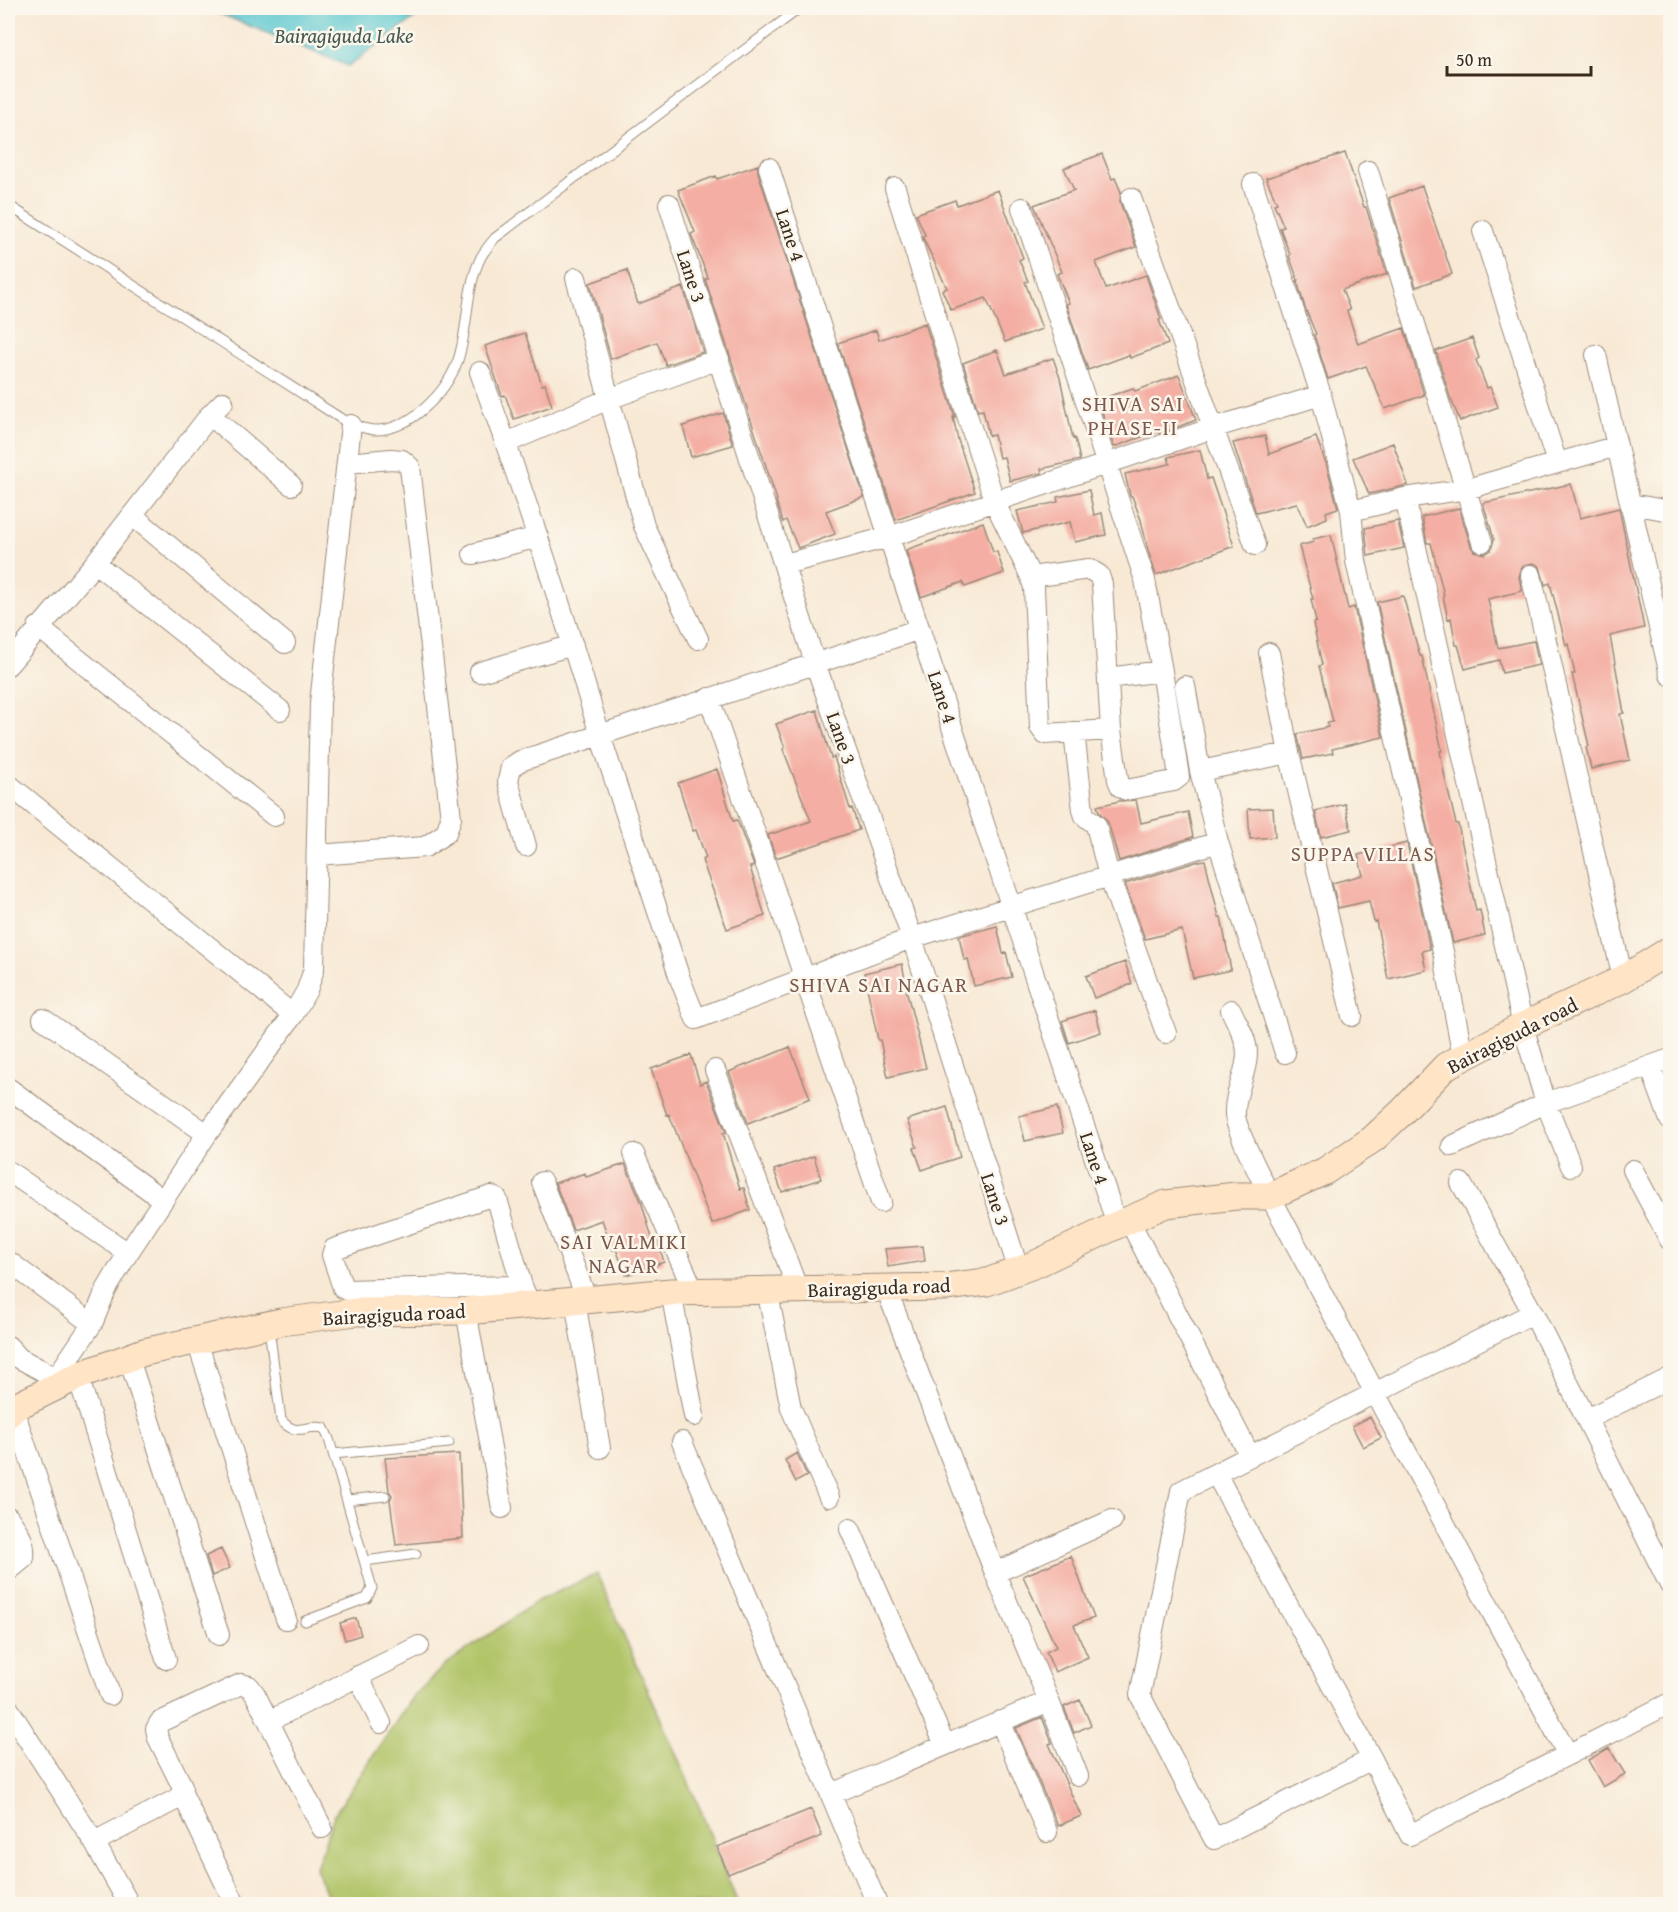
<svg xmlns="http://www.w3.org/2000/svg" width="1678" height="1912" viewBox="0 0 1678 1912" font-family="'Gentium Book Plus',serif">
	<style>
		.green { fill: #b0c468; stroke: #767743; stroke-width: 1.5 }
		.water { fill: #5bc8d0; stroke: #4b7977; stroke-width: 1.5 }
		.building { fill: #f4aea3 }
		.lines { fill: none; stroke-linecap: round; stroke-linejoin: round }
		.lane-casing { stroke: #9a8a7a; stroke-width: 11 }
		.street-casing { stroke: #9a8a7a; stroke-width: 22 }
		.secondary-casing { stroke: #9a8a7a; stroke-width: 29 }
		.lane { stroke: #fff; stroke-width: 9 }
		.street { stroke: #fff; stroke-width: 20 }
		.secondary { stroke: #ffe4c6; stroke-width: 27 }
		.labels { text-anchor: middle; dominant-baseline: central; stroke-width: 5; stroke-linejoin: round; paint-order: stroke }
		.street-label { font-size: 20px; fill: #3b2a1e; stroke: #fbf7ec }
		.water-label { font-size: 21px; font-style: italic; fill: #455953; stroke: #fbf7ec }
		.neighbourhood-label { font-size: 21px; letter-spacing: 1.5px; fill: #7c584d; stroke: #fbf7ec }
	</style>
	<rect width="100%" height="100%" fill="#fbf7ec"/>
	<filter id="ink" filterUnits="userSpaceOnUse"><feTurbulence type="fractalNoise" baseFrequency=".0167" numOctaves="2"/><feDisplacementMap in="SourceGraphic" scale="12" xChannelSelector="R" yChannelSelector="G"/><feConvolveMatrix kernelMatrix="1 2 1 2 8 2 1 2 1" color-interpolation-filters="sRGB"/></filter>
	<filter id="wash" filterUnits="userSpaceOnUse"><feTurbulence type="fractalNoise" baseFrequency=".008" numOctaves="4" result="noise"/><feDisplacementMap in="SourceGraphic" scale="24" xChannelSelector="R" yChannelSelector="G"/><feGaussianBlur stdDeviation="1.35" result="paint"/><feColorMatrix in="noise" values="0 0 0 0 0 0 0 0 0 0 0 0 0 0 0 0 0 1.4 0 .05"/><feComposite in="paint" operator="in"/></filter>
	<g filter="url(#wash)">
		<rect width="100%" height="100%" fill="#f8e9d5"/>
		<!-- green -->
		<path class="green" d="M597,1574L698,1804L738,1904H331L316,1868L334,1815L411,1699L445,1665L539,1600Z"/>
		<!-- water -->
		<path class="water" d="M206,8H429L348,66Z"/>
		<g id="blocks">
			<!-- building -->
			<path class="building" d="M1345,153L1364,207H1366L1387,274L1342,290L1350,310L1347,311L1358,344L1404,328L1424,395L1385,409L1366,366L1328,379L1314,335L1316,334L1305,308L1297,281L1298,280L1289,256L1290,255L1280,228L1284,227L1274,204L1277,203L1266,178Z
				M1102,154L1112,179L1115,178L1121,192L1120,202L1136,247L1096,262L1106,289L1146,275L1161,319L1159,320L1168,344L1130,358L1129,355L1088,370L1066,304L1069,303L1057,274L1062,272L1034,205L1074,190L1064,168Z
				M758,165V172L864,497L826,511L835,534L798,548L786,520L783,522L776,501L777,500L705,279L708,278L691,234L695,232L678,190L716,176L717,179Z
				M1422,186L1452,274L1416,287L1389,198Z
				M998,190L1023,258L1019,260L1028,281L1025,282L1042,329L1005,342L986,298L951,310L942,290L947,288L923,238V236L925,235L916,214L955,200L957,205Z
				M627,270L638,304L683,287L703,352L666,365L657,342L611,359L590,283Z
				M925,323L955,417H953L958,440L975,492L896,520L838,343L876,330L879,340Z
				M525,333L542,385L545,384L552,406L514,419L505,395L502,396L485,346Z
				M1472,338L1479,358L1476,360L1487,388L1490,387L1498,407L1460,421L1450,397L1436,351Z
				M997,350L1006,374L1053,358L1060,378L1073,439L1075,438L1080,460L1041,469L1042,473L1010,481L1004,457L999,458L994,435L989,436L983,410L978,411L963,363Z
				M1179,375L1196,420L1159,434L1158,431L1114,447L1098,400L1133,388L1135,391Z
				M723,413L733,445L691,457L683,426Z
				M1265,436L1269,454L1316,437L1327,466L1338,508L1326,512L1327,518L1307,526L1297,503L1256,513L1233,443Z
				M1393,443L1408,485L1369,494L1353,458Z
				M1200,450L1207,479L1211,478L1234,546L1156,575L1148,550L1141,520L1132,496H1130L1125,474L1170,464L1168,457Z
				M1571,484L1580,518L1619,508L1644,628L1610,636L1624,713L1620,714L1630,760L1591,769L1586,747L1589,746L1572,674H1575L1568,644L1566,645L1550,583L1545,585L1540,567L1534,563L1528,564L1522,567L1519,577L1522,591L1488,599L1498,648L1534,641L1539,665L1502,673L1499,660L1465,669L1458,645H1456L1451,618L1448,619L1443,596L1444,595L1431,543H1427L1422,517L1459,508L1471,546L1474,551L1485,554L1491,550L1494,539L1483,503Z
				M1089,490L1094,515L1102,513L1106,535L1075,542L1070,522L1023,533L1017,511L1058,502L1057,497Z
				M1398,521L1404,548L1368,556L1365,528Z
				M983,522L993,552H997L1004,573L965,587L963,582L921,597L906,550Z
				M1331,535L1348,609L1354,607L1383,737L1332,749L1333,753L1303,759L1297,734L1328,727L1327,723L1333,722L1319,666L1322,665L1313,623L1316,622L1311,599H1313L1299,546L1314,542L1313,539Z
				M1403,596L1420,656H1422L1442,751H1440L1445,778L1456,824H1458L1476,911L1480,910L1485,935L1453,943L1377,602Z
				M817,710L831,758L834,757L850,809L852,808L859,830L776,858L768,835L811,821L783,749L785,748L776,724Z
				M717,769L733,821L737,820L754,866L750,867L765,916L727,929L702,860L706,858L696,830L693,831L678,783Z
				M1136,800L1141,823L1188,812L1193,837L1119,861L1108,822L1099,812L1097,806L1120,801Z
				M1345,804L1351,830L1321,837L1315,811Z
				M1273,808L1275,837L1250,839L1248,809Z
				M1407,843L1430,949L1422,951L1426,970L1388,979L1376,921L1374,922L1369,901L1338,908L1332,883L1363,875L1358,855Z
				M1205,860L1219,917H1221L1231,970L1193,978L1182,930L1145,939L1125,884L1199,861Z
				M997,926L1003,953L1006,952L1012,977L974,986L968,959L964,960L959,936Z
				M1125,962L1132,984L1094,998L1086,976Z
				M902,964L907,989H906L926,1068L888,1077L880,1040H878L864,973Z
				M1095,1010L1101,1032L1069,1043L1062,1021Z
				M790,1047L810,1098L748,1123L729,1072Z
				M691,1055L700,1084L706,1081L726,1132L723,1133L740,1189L744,1188L750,1210L712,1224L669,1114L667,1115L651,1069Z
				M947,1107L960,1157L922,1170L914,1148L917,1147L907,1120Z
				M1057,1107L1063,1133L1025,1141L1019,1116Z
				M814,1156L821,1179L782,1192L774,1170Z
				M625,1164L641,1201L653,1241L657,1239L664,1262L626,1275L616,1249L613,1250L602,1220L573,1230L555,1183L585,1173L586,1177Z
				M923,1246L925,1261L888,1267L885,1249Z
				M1370,1417L1381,1438L1363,1447L1352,1426Z
				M797,1453L807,1476L796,1482L785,1460Z
				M459,1454L463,1538L396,1545L390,1500L392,1495L389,1491L385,1458Z
				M221,1549L230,1568L212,1576L206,1556Z
				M1071,1556L1094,1618L1074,1625L1088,1657L1055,1672L1046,1652L1056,1647L1023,1576Z
				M356,1618L361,1635L345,1640L340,1623Z
				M1080,1700L1091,1725L1074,1733L1064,1707Z
				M1042,1717L1052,1743L1049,1744L1081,1816L1058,1826L1016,1728Z
				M1609,1748L1625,1774L1603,1787L1588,1760Z
				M811,1809L822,1836L728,1874L717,1847Z"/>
		</g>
	</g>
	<g filter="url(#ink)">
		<use href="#blocks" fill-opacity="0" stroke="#9a8a7a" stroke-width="1.5"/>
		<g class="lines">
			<defs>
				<path id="lane" d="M8,205L351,425C359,427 367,429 374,430C410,431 447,392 458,360C469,327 465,289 481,257C485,250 490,244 495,238L800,8
					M269,1328L281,1420C297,1438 304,1424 324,1428L329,1439L372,1588L367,1598L305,1621
					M333,1454L449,1443
					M347,1500L385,1496
					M365,1561L416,1554"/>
				<path id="street" d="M769,168L889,537L1117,1225
					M1368,171L1482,542
					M1253,184L1321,395L1351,511
					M895,188L995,503L1031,577L1034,588L1040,727L1045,734L1111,730
					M1131,198L1255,545
					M669,204L815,663L912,938L1019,1271
					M1022,208L1145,580L1162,671L1178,770L1179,777L1174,781L1126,790L1121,787L1118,780L1111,730L1102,584L1099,575L1089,569L1031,577
					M1483,231L1557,463
					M576,278L644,526L698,639
					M1596,355L1670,675
					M480,372C524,492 564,613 600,735L520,761L511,767L508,781L526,846
					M210,415L291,485
					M506,443L609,399L719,359
					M1405,498L1467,489L1617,446
					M1631,504L1670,511
					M132,515L285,643
					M473,554L538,537
					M95,563L280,710
					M785,564L889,537L1213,428L1321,395
					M1531,575L1623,979
					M38,627L274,816
					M920,629L600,735L680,979L696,1019L912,938L1218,842
					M1269,653L1289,753
					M8,665L95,563L210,415L223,402
					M480,672L573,645
					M1108,678L1162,671
					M1185,686L1200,771L1218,842L1285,1053
					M709,698L881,1202
					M1074,732L1083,810L1085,816L1096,825L1109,876L1166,1033
					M1200,771L1289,753L1352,1016
					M8,784L293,1015
					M317,855L425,847L446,833L451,818L410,467L402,460L391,459L347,463
					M1231,1010C1237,1024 1247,1038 1247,1054C1247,1073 1234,1093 1235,1114C1235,1129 1262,1179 1270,1196L1568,1755
					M43,1019L207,1134
					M1463,1057L1444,956L1356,561L1351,511L1405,498L1523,1026L1546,1103L1571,1166
					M1650,1066L1670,1120
					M715,1070L798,1290
					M8,1088L163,1200
					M1452,1146L1546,1103L1670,1059
					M634,1154L694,1292
					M1633,1170L1670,1240
					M8,1171L128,1253
					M542,1182L587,1300
					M1461,1183L1533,1313L1670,1585
					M1129,1220L1250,1456
					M8,1261L92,1324
					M416,1288L522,1286
					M886,1288L995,1573
					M767,1290L791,1408L829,1497
					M671,1292L694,1416
					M575,1301L600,1448
					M466,1311L502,1508
					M416,1312V1288L347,1290L343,1288L332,1255L334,1249L491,1196L497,1199L522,1286L530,1304
					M1533,1313L1181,1491L1140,1695L1214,1839L1372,1759L1410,1835L1670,1703
					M197,1341L286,1619
					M8,1346L19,1358L56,1378
					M128,1356L219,1635
					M78,1376L166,1659
					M45,1386L56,1378L92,1324L106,1290L128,1253L207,1134L293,1015L307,990L314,969L320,703L351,425
					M21,1403L13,1408L110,1695
					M1587,1419L1670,1378
					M682,1442L877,1904
					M1216,1474L1372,1759
					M8,1517C17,1530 26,1541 24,1558L8,1571
					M850,1529L945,1745
					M358,1676L381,1723
					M8,1708L94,1842L129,1904
					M269,1721L419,1646
					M1000,1721L1047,1832
					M1078,1776L1049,1701L995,1573L1112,1520
					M182,1793L235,1904
					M831,1794L1049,1701
					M94,1842L177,1799L182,1793V1786L158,1738L156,1729L160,1722L241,1684L249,1686L255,1694L322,1828"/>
				<path id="secondary" d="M8,1414L13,1408L78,1376L144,1352L281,1322L356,1312L466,1311L671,1292L945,1287L987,1282L1036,1264L1117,1225L1166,1204L1236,1196H1270L1325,1171L1373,1139L1401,1113L1446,1066L1523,1026L1623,979L1670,950"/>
			</defs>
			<!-- lane casing -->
			<use href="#lane" class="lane-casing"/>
			<!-- street casing -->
			<use href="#street" class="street-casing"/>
			<!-- secondary casing -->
			<use href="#secondary" class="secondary-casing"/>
			<!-- lane -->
			<use href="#lane" class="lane"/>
			<!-- street -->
			<use href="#street" class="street"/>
			<!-- secondary -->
			<use href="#secondary" class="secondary"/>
		</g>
	</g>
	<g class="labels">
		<!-- street labels -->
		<g class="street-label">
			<text transform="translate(791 235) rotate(72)">Lane 4</text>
			<text transform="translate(692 276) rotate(72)">Lane 3</text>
			<text transform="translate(943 697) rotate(72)">Lane 4</text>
			<text transform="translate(842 738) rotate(71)">Lane 3</text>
			<text transform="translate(1512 1035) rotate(-27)">Bairagiguda road</text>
			<text transform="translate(1095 1158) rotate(72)">Lane 4</text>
			<text transform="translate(996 1199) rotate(72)">Lane 3</text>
			<text transform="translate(879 1287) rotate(-2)">Bairagiguda road</text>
			<text transform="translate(394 1314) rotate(-3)">Bairagiguda road</text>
		</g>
		<!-- water labels -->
		<g class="water-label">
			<text x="344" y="35">Bairagiguda Lake</text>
		</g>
		<!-- neighbourhood labels -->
		<g class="neighbourhood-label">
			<text x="1133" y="403">SHIVA SAI<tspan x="1133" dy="24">PHASE-II</tspan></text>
			<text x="1363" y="853">SUPPA VILLAS</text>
			<text x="879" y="984">SHIVA SAI NAGAR</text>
			<text x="624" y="1241">SAI VALMIKI<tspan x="624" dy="24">NAGAR</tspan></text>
		</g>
	</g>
	<!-- margin -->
	<rect width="1678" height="1912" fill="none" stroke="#fbf7ec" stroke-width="30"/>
	<!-- scale -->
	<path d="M1447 66v9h144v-9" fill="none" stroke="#3b2a1e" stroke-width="3"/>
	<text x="1456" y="66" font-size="18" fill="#3b2a1e" stroke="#fbf7ec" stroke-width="4.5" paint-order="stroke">50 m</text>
</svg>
